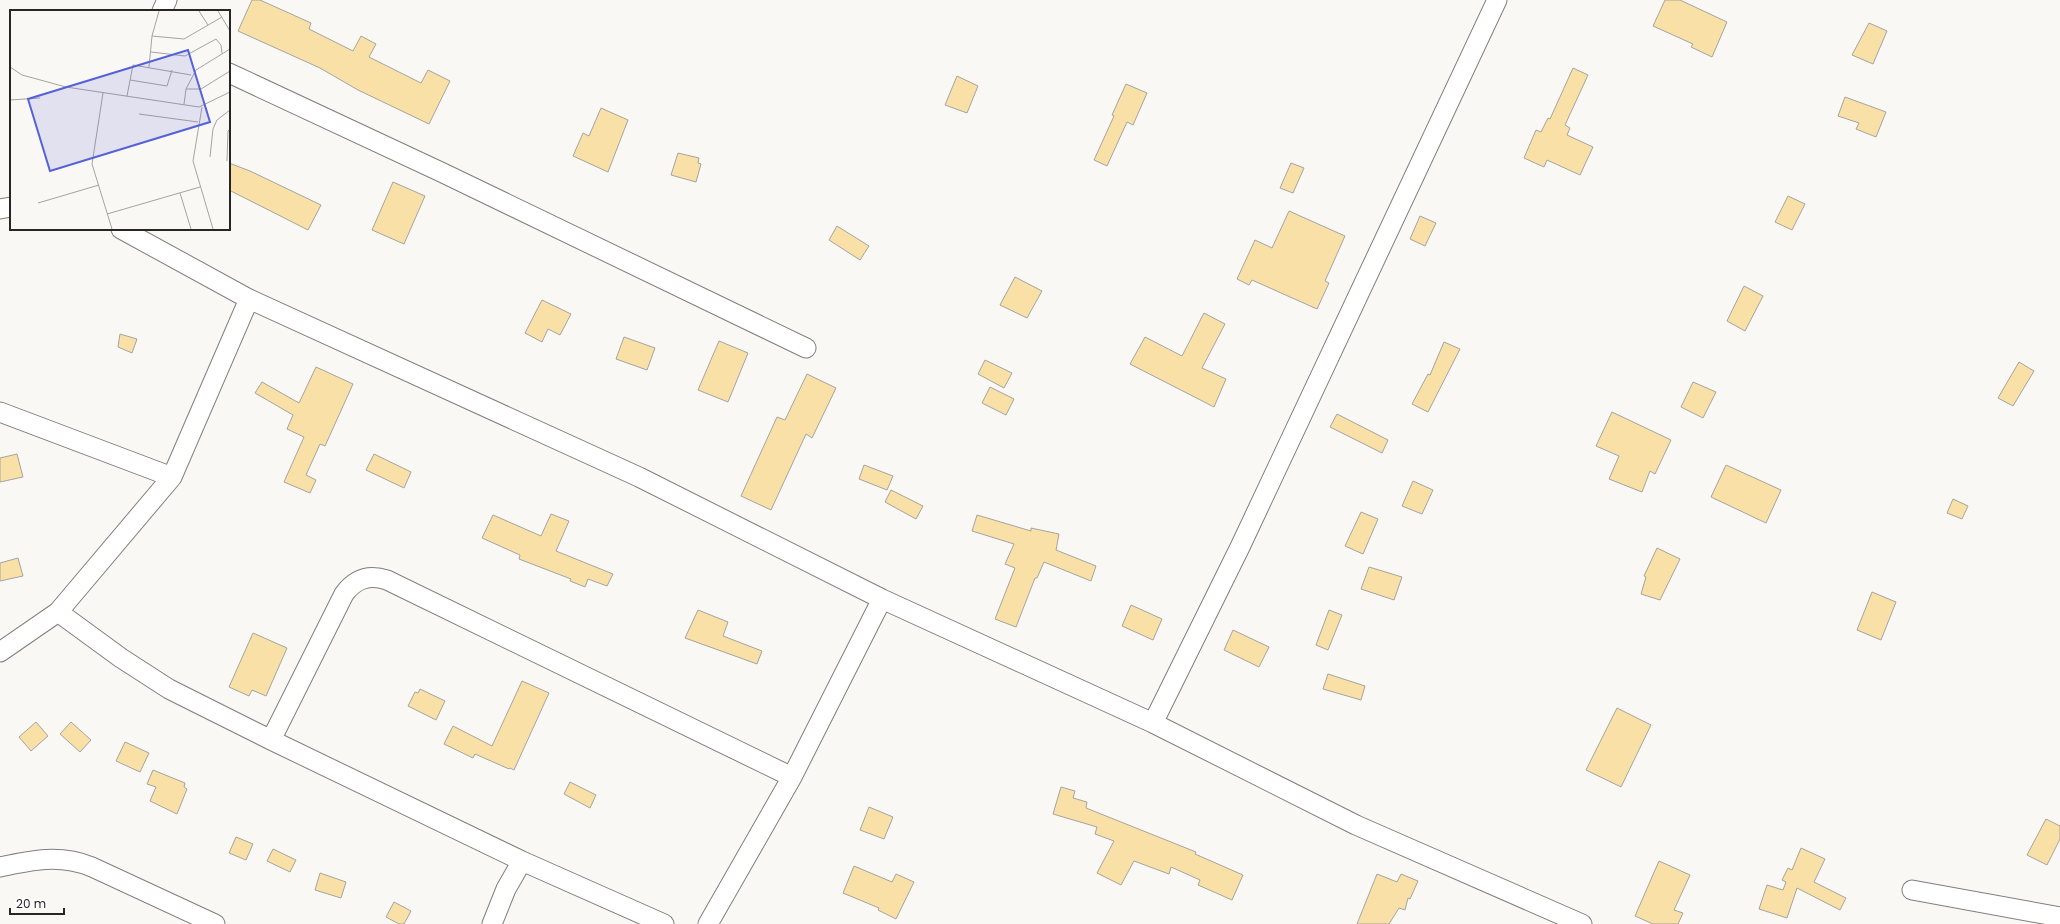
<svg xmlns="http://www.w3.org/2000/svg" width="2060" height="924" viewBox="0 0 2060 924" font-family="Poppins,sans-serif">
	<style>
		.building { fill: #f8e0a7; stroke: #a6a4a1 }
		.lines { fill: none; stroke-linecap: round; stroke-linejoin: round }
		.street-casing { stroke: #807f7b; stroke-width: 21 }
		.street { stroke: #fff; stroke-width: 19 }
		.inset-road { fill: none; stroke: #a5a4a1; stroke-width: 1 }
		.view { fill: #5561d8; fill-opacity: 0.15; stroke: #5561d8; stroke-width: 2 }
		.inset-edge { fill: none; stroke: #272625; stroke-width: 2 }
	</style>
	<rect width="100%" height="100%" fill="#f9f8f4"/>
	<!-- building -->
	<path class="building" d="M252,0H260L311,23L309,29L353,51L361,36L376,44L369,57L421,83L428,70L450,81L429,124L358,90L320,68L238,31Z
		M1665,0H1680L1727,22L1712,57L1691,47L1693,44L1653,26Z
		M1869,23L1887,31L1873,64L1852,55Z
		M1573,68L1588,75L1565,125L1570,128L1567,135L1593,147L1580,175L1547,160L1544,167L1524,158L1536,130L1541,132L1548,118L1550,119Z
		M957,76L978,86L967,113L945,105Z
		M1126,84L1147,93L1133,125L1127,122L1107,166L1094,160L1114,116L1112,115Z
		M1845,97L1886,112L1876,137L1856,129L1859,123L1838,116Z
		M601,108L628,120L608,172L573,156L583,133L589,136Z
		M678,153L699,158L698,163L701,164L696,182L671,175Z
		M229,163L250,171L321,205L308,230L229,190Z
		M1291,163L1304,168L1293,193L1280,188Z
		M393,182L425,196L404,244L372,230Z
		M1788,196L1805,204L1792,230L1775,222Z
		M1289,211L1345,236L1325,281L1329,283L1317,309L1252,280L1249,285L1237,279L1255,240L1272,248Z
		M1420,216L1436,223L1425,246L1410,239Z
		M837,226L869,246L860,260L829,240Z
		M1015,277L1042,291L1027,318L1000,305Z
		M1744,286L1763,296L1745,331L1727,321Z
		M542,300L571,314L560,335L548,329L542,342L525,333Z
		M1204,313L1225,324L1202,368L1226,379L1214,407L1130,364L1145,337L1182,356Z
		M120,334L137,339L132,353L118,347Z
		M624,337L655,348L647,370L616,359Z
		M719,341L748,353L728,402L698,390Z
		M1444,342L1460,349L1428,412L1412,404L1428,374L1430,375Z
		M985,360L1012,373L1004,388L978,374Z
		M2019,362L2034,371L2013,406L1998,398Z
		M316,367L353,384L325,446L320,444L306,475L316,480L310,493L284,482L304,437L287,429L293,415L255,393L262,382L299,403Z
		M807,374L836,388L812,438L806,434L771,510L741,496L777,417L785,420Z
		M1693,382L1716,392L1703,418L1681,407Z
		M990,387L1014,399L1006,415L982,403Z
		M1612,412L1671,440L1655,474L1650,471L1642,492L1609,479L1619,456L1596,446Z
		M1337,414L1388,440L1382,453L1330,427Z
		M17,454L23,477L0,482V458Z
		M374,454L411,472L404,488L366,470Z
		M864,465L893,476L887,490L859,479Z
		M1726,465L1781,490L1766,523L1711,497Z
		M1413,481L1433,490L1422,514L1402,506Z
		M891,490L923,506L916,519L885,502Z
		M1953,499L1968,506L1962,519L1947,513Z
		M1361,512L1378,519L1363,554L1345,546Z
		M551,514L569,521L556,551L613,574L607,586L588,579L585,587L570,581L571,579L519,559L520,555L482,538L493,515L541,536Z
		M977,515L1031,531V528L1059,534L1056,550L1096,566L1091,581L1044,562L1037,578H1035L1016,627L995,619L1015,568L1005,564L1014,544L972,531Z
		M1657,548L1680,559L1660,600L1641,594L1646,577L1644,576Z
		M18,558L23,576L0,581V563Z
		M1369,567L1402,577L1394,600L1361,589Z
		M1872,592L1896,602L1881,640L1857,630Z
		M1131,605L1162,619L1153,640L1122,626Z
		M698,610L728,622L723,636L762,651L757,664L685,638Z
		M1329,610L1342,615L1328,650L1316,645Z
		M1233,630L1269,647L1259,667L1224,650Z
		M253,633L287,648L266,696L252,690L249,696L229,687Z
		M1328,674L1365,686L1361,700L1323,689Z
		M522,681L549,693L514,770L510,768L509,769L475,754L473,758L444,744L453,726L492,746Z
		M420,689L445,701L436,720L408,706L415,692L418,693Z
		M1617,708L1651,725L1621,787L1586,770Z
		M36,722L48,736L31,751L19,737Z
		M71,722L91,740L80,752L60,734Z
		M125,742L149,753L140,772L116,761Z
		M153,770L185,783L184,787L187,789L177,814L150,801L156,787L147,784Z
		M570,782L596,795L590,808L564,794Z
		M1061,787L1075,791L1073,798L1087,802L1086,808L1196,852L1195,854L1243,875L1232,900L1198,885L1200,880L1171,867L1169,874L1134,861L1121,885L1097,873L1114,841L1095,834L1097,827L1053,814Z
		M869,807L893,817L884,839L860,830Z
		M2046,819L2060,826V839L2047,865L2027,855Z
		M236,837L253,844L246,860L229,853Z
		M1801,848L1825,859L1814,882L1846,898L1840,910L1797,888L1787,918L1759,909L1767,885L1783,890L1786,882L1782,880L1788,868L1792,870Z
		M273,849L296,860L290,872L267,861Z
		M1659,861L1690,875L1674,910L1683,913L1678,924H1653L1635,916Z
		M854,866L892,882L896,874L914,882L896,919L878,910L879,908L843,893Z
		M320,873L346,882L341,898L315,890Z
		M1377,874L1397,882L1401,874L1418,881L1410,899L1408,898L1405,910L1399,908L1389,924H1357Z
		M394,902L411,911L404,924H399L386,917Z"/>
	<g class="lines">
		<defs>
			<path id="street" d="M162,11L167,0
				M229,73L441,172L806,348
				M0,209L11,207
				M121,229L249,299L639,477L882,599L1153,723L1356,825L1582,924
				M0,412L172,477
				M58,612L121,658L169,689L271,740L522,861L664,924
				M0,652L58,612L172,477L249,299
				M1153,723L1240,547L1497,0
				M271,740L344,594C355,579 369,574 387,580L792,777
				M0,867C32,860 60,854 92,867L215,924
				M1912,890L2060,917
				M492,924L506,889L522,861
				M708,924L792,777L882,599"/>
		</defs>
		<!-- street casing -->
		<use href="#street" class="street-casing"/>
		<!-- street -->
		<use href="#street" class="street"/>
	</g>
	<!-- overview -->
	<g transform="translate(10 10)">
		<rect width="220" height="220" fill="#f9f8f4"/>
		<path class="inset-road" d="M189,1L198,15M208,1L220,21M142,26L174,29L212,7M141,42L175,46L206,29L211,35L212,43M0,57L12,65L56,77L189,97L220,82M139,57L142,26L149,1M120,70L157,76L162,60M176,79H191L220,61M93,83L82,154L102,219M117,86L123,55L181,65M0,90L30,88M174,94L176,79L186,60L220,39M192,97L183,151L203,219M129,104L188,112M200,147L203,119L207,110L220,100M217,151L218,121L220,119M170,183L181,219M28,193L89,175M97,204L190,177"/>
		<path class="view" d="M178,40L200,112L40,161L18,89Z"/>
		<rect width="220" height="220" class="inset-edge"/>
	</g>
	<!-- scale -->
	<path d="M10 908v6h54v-6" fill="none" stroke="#272625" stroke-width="2"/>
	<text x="16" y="908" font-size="12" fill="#272625" stroke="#ffffff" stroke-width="3" paint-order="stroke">20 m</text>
</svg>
